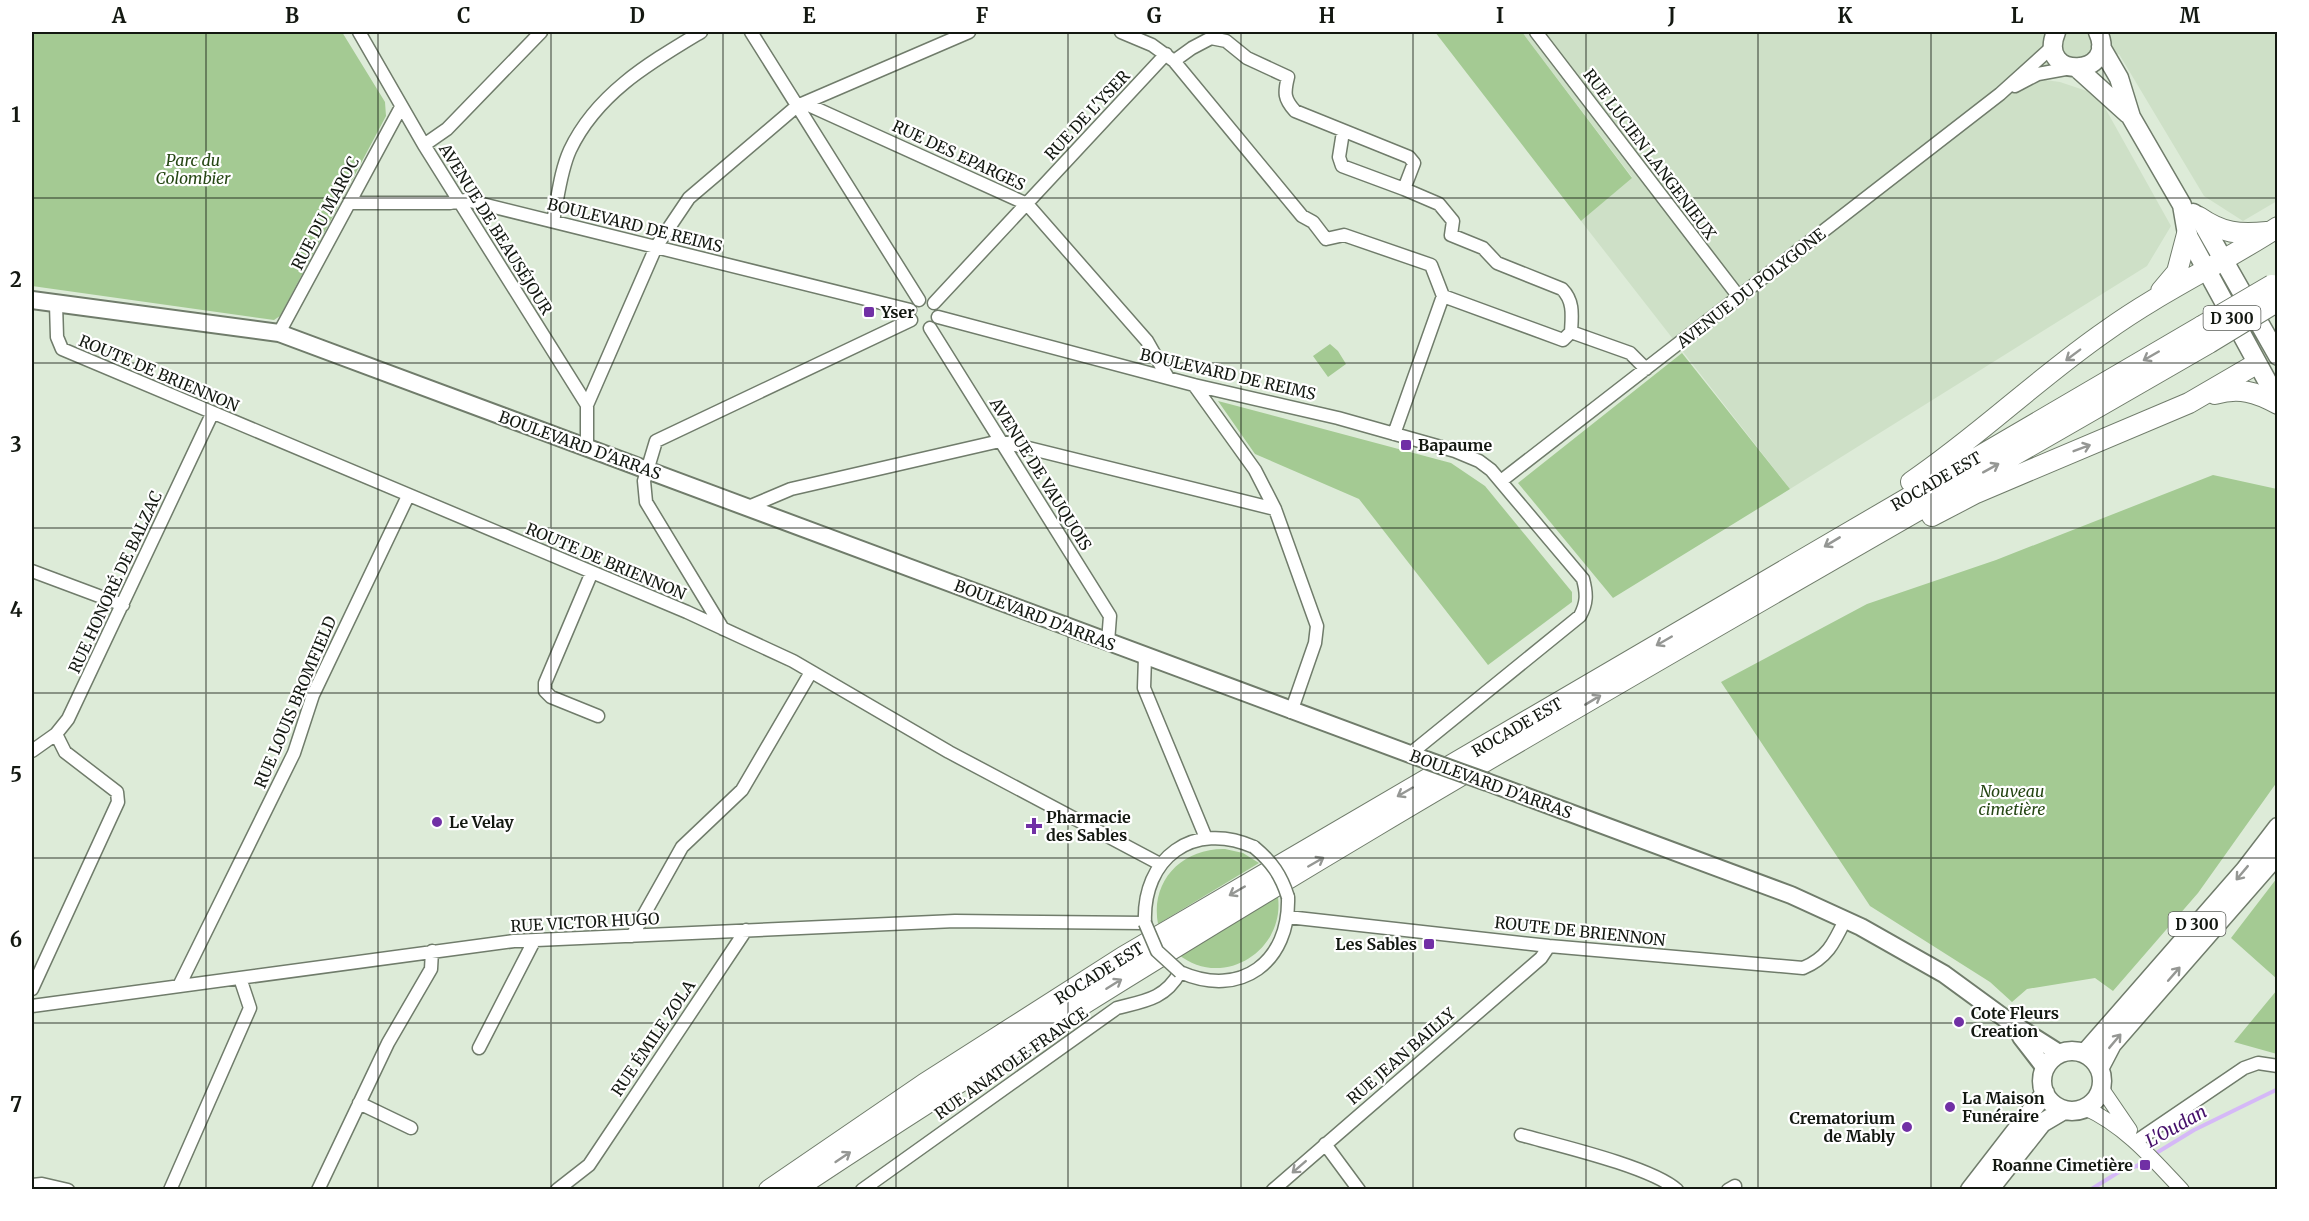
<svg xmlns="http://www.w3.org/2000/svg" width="2309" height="1221" viewBox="0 0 2309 1221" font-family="Merriweather,serif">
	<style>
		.built { fill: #cee0c7 }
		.green { fill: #a4ca93 }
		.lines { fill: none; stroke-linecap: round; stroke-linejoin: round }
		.stream { stroke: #d5b8f7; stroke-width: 4 }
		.minor-casing { stroke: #707c6b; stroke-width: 15 }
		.tertiary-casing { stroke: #707c6b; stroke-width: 16 }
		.secondary-casing { stroke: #707c6b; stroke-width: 20 }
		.primary-casing { stroke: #707c6b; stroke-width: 21 }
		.trunk-casing { stroke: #707c6b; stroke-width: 22 }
		.minor { stroke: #fff; stroke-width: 12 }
		.tertiary { stroke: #fff; stroke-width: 14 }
		.secondary { stroke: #fff; stroke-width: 16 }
		.primary { stroke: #fff; stroke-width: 18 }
		.trunk { stroke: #fff; stroke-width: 20 }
		.minor-bridge-casing { stroke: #707c6b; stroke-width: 15; stroke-linecap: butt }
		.secondary-bridge-casing { stroke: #707c6b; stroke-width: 20; stroke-linecap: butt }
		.trunk-bridge-casing { stroke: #707c6b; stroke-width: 22; stroke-linecap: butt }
		.minor-bridge { stroke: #fff; stroke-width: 12 }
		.secondary-bridge { stroke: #fff; stroke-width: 16 }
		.trunk-bridge { stroke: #fff; stroke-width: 20 }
		.oneway { stroke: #959794 }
		.grid { fill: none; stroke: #131811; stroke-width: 1.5; stroke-opacity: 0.55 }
		.poi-dot { fill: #7130a5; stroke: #fff; stroke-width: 2 }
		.labels { text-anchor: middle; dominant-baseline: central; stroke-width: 4.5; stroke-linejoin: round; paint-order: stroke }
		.shield { fill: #fff; stroke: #5a5d58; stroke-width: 1.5 }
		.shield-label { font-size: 15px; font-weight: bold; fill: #131811 }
		.street-label { font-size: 16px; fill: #131811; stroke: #fff }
		.park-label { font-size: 16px; font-style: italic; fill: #264714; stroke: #fff }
		.poi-label { font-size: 16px; font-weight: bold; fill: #131811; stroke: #fff; text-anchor: start }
		.water-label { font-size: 18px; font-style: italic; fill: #450f6a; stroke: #fff }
		.neatline { fill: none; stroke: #131811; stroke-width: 2 }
		.grid-label { font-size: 20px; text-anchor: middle; font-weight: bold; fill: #131811 }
	</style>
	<rect width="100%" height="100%" fill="#ddebd8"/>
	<!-- built -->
	<path class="built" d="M1522,32H2277V201L2243,221L2204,196L2119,54L2045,80L2060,82L2087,91L2104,106L2171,226L2147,266L1790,489L1581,221L1632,177Z"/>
	<!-- green -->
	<path class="green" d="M32,32H342L385,102L386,116L280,316L274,320L32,286Z
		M1435,32H1522L1632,178L1581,221Z
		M1330,344L1338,351L1346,364L1328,377L1313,356Z
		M1682,353L1790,489L1613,598L1518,483Z
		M1218,401L1451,463L1485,486L1572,592V602L1488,665L1359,499L1255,454Z
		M2213,475L2277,489V782L2198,893L2113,991L2095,978L2027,989L2012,1002L1990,982L1870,906L1721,682L1867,604L1996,560Z
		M1225,849L1243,853L1259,863L1158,924C1150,881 1182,848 1225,849Z
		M2277,878V979L2231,938Z
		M1278,897C1285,952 1221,990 1178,954Z
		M2277,990V1054L2234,1042Z"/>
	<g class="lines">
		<!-- stream -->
		<path class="stream" d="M2153,1155L2194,1130L2278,1089
			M2090,1190L2122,1170L2137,1166L2147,1159"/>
		<defs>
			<path id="minor" d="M359,32L424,145L587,405V447
				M751,32L919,300
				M1121,32L1152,45L1174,61L1302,216L1313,222L1326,239L1344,235L1431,265L1443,296L1394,434
				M1536,32L1739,297
				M1174,61L1192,48L1211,38L1226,41L1247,58L1288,77C1284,93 1284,99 1295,111L1409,157L1414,163L1404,189L1439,204L1453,221L1451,235L1483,248L1497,263L1562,289C1574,301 1572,315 1571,332L1630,353L1646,369
				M2015,86L2038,74L2071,68
				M804,103L1027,204L1147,341L1168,378
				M1343,132L1339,157L1342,166L1404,189
				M424,145L447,129L541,32
				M349,203H450L466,200L910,310
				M553,221C558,198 560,172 570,150C597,93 651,62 701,32
				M1443,296L1563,340L1571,332
				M934,303L1166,54
				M56,304L57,337L62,349L687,612L793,661L949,752L1160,864
				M938,317L1194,385L1338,418L1455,451L1479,461L1491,470L1583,579C1587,594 1587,603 1580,616L1410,754
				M930,328L1110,616L1108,642
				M279,333L401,107
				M1194,385L1255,470L1275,509L1317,626L1315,643L1291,712
				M587,405L656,247L689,198L797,106L969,32
				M1501,481L2000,94L2052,47
				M746,508L791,489L1000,441L1275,509
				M32,571L123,605
				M592,572L545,683V691L551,697L598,716
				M723,629L646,502L644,481L656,441L911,320
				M1145,657L1144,688L1206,838
				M32,751L56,734L68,719L212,414
				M1288,917L1549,946L1803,968C1827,958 1834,943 1845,920
				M632,936L682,847L742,790L811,672
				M179,986L294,753L313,695L408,496
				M32,989L118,802L117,792L65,752L56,734
				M32,1006L514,941L955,921L1145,923C1142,858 1193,820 1254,847
				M479,1048L534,941
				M359,1103L411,1128
				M1521,1135C1557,1145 1652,1167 1677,1190
				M2138,1140L2244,1068L2258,1063L2278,1066
				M1325,1144L1359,1190
				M32,1185L42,1184L68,1190
				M170,1190L250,1008L240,978
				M318,1190L388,1043L431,969L432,951
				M557,1190L589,1165L746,930
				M862,1190L1117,1008C1145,1001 1165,999 1180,972C1241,999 1290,962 1288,897
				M1273,1190L1541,958L1549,946
				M1728,1190L1735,1186"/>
			<path id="tertiary" d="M2102,1089L2130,1130
				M2085,1108C2125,1126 2153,1159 2182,1190"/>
			<path id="secondary" d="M32,300L279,333L1426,760
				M1487,782L1791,895L1861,927L1944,974L2007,1020L2059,1053
				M2021,1037L2045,1068"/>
			<path id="primary" d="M2056,32C2036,81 2119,77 2098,32
				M2101,47L2119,78L2131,117L2182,205L2187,234L2278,401
				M2077,68L2128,114
				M2193,213L2199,217L2278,356
				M2042 1081a30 30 0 1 1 60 0a30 30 0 1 1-60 0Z
				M2085,1053L2245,870L2278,827
				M2100,1067L2112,1044L2278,854
				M1970,1190L2045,1093
				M1989,1190L2042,1123L2064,1110"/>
			<path id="trunk" d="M2199,217C2222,233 2239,235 2267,232
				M2161,291L2177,272L2187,234
				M2215,394C2239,387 2256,392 2278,404
				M1911,482C1979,436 2038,378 2106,331C2160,292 2221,264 2278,227
				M1932,516L1976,493L2189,403L2256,364
				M769,1190L924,1084L1123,957L2202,326
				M794,1190C1252,886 1733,618 2209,343"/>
		</defs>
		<!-- minor casing -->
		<use href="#minor" class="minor-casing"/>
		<!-- tertiary casing -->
		<use href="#tertiary" class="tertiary-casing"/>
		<!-- secondary casing -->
		<use href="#secondary" class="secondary-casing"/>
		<!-- primary casing -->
		<use href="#primary" class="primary-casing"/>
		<!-- trunk casing -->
		<use href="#trunk" class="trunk-casing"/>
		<!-- minor -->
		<use href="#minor" class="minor"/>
		<!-- tertiary -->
		<use href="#tertiary" class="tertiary"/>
		<!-- secondary -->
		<use href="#secondary" class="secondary"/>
		<!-- primary -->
		<use href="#primary" class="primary"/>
		<!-- trunk -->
		<use href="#trunk" class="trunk"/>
		<defs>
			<path id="minor-bridge" d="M1254,847C1272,862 1281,875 1288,897
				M1145,923L1157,951L1180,972"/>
			<path id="secondary-bridge" d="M1426,760L1487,782"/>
			<path id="trunk-bridge" d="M2202,326L2272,285
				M2209,343L2278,301"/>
		</defs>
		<!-- minor-bridge casing -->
		<use href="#minor-bridge" class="minor-bridge-casing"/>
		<!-- secondary-bridge casing -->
		<use href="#secondary-bridge" class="secondary-bridge-casing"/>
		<!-- trunk-bridge casing -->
		<use href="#trunk-bridge" class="trunk-bridge-casing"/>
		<!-- minor-bridge -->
		<use href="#minor-bridge" class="minor-bridge"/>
		<!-- secondary-bridge -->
		<use href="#secondary-bridge" class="secondary-bridge"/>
		<!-- trunk-bridge -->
		<use href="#trunk-bridge" class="trunk-bridge"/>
	</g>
	<!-- one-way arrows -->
	<defs><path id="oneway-shaft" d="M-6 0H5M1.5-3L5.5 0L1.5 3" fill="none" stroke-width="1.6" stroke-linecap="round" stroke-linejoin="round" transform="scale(1.5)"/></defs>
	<g class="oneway">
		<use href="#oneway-shaft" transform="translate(2073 355) rotate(143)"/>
		<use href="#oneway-shaft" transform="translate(2151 356) rotate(150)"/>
		<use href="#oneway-shaft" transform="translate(2082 448) rotate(-21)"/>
		<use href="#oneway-shaft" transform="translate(1991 468) rotate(-29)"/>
		<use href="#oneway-shaft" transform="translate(1832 542) rotate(149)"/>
		<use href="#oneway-shaft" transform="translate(1664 641) rotate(150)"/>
		<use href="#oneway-shaft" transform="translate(1593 700) rotate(-31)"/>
		<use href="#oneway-shaft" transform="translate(1405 792) rotate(150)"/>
		<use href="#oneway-shaft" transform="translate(1316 862) rotate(-30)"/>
		<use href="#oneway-shaft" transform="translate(2242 873) rotate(130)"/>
		<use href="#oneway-shaft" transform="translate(1237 891) rotate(150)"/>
		<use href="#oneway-shaft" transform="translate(2174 974) rotate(-49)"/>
		<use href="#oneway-shaft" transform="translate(1114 984) rotate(-32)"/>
		<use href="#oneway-shaft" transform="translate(2115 1041) rotate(-50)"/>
		<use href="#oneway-shaft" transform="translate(843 1157) rotate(-34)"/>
		<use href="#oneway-shaft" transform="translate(1299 1167) rotate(139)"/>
	</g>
	<!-- grid -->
	<path class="grid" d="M206,32V1190M378,32V1190M551,32V1190M723,32V1190M896,32V1190M1068,32V1190M1241,32V1190M1413,32V1190M1586,32V1190M1758,32V1190M1931,32V1190M2103,32V1190M32,198H2278M32,363H2278M32,528H2278M32,693H2278M32,858H2278M32,1023H2278"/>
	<!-- markers -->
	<g class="poi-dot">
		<rect x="863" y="306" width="12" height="12" rx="3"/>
		<rect x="1400" y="439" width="12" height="12" rx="3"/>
		<circle cx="437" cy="822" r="6"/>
		<path d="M1031 817h6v6h6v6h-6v6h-6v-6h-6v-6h6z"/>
		<rect x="1423" y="938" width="12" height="12" rx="3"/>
		<circle cx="1959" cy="1022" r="6"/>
		<circle cx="1950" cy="1107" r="6"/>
		<circle cx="1907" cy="1127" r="6"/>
		<rect x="2139" y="1159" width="12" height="12" rx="3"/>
	</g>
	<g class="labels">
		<!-- shield labels -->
		<g class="shield">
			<rect x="2203.5" y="306" width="57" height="24" rx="4.5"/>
			<rect x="2168.5" y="912" width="57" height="24" rx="4.5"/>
		</g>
		<g class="shield-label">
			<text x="2232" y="318">D 300</text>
			<text x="2197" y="924">D 300</text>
		</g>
		<!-- street labels -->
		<g class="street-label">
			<text transform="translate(1087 115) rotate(-47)">RUE DE L'YSER</text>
			<text transform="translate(1650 154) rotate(53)">RUE LUCIEN LANGENIEUX</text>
			<text transform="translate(959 155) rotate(25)">RUE DES EPARGES</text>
			<text transform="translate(325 213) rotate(-62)">RUE DU MAROC</text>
			<text transform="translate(635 225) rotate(14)">BOULEVARD DE REIMS</text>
			<text transform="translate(496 229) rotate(58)">AVENUE DE BEAUSÉJOUR</text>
			<text transform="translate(1751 288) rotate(-38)">AVENUE DU POLYGONE</text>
			<text transform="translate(159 373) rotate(23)">ROUTE DE BRIENNON</text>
			<text transform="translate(1228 374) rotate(13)">BOULEVARD DE REIMS</text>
			<text transform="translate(580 445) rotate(20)">BOULEVARD D'ARRAS</text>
			<text transform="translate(1041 474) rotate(58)">AVENUE DE VAUQUOIS</text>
			<text transform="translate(1936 481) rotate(-30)">ROCADE EST</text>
			<text transform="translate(606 561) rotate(23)">ROUTE DE BRIENNON</text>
			<text transform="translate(115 582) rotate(-65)">RUE HONORÉ DE BALZAC</text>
			<text transform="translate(1035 615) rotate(21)">BOULEVARD D'ARRAS</text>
			<text transform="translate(295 702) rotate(-67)">RUE LOUIS BROMFIELD</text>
			<text transform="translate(1517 727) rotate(-30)">ROCADE EST</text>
			<text transform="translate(1491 784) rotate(20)">BOULEVARD D'ARRAS</text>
			<text transform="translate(585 922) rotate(-3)">RUE VICTOR HUGO</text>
			<text transform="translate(1580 931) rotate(6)">ROUTE DE BRIENNON</text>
			<text transform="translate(1099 973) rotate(-32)">ROCADE EST</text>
			<text transform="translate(653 1038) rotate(-56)">RUE ÉMILE ZOLA</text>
			<text transform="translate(1401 1056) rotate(-41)">RUE JEAN BAILLY</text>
			<text transform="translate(1011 1063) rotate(-35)">RUE ANATOLE FRANCE</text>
		</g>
		<!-- park labels -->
		<g class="park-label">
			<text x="193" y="160">Parc du<tspan x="193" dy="18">Colombier</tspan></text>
			<text x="2012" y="791">Nouveau<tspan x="2012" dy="18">cimetière</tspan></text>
		</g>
		<!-- poi labels -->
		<g class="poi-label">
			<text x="881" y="312">Yser</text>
			<text x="1418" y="445">Bapaume</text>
			<text x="1046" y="817">Pharmacie<tspan x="1046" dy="18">des Sables</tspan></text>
			<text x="449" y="822">Le Velay</text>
			<text x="1417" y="944" text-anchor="end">Les Sables</text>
			<text x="1971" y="1013">Cote Fleurs<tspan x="1971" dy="18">Creation</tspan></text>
			<text x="1962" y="1098">La Maison<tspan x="1962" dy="18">Funéraire</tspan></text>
			<text x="1895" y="1118" text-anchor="end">Crematorium<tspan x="1895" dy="18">de Mably</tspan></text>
			<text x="2133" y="1165" text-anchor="end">Roanne Cimetière</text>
		</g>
		<!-- water labels -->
		<g class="water-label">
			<text transform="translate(2176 1126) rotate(-29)">L'Oudan</text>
		</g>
	</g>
	<!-- border -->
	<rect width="2309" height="1221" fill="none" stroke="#ffffff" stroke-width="66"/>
	<rect x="33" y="33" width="2243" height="1155" class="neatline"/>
	<g class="grid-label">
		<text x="119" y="23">A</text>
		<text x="292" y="23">B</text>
		<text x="464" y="23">C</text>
		<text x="637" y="23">D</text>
		<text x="809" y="23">E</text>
		<text x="982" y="23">F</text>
		<text x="1154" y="23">G</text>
		<text x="1327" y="23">H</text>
		<text x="1500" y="23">I</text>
		<text x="1672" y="23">J</text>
		<text x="1845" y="23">K</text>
		<text x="2017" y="23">L</text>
		<text x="2190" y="23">M</text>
		<text x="16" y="122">1</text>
		<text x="16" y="287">2</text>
		<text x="16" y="452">3</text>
		<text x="16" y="617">4</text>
		<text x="16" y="782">5</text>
		<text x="16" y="947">6</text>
		<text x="16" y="1112">7</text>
	</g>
</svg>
